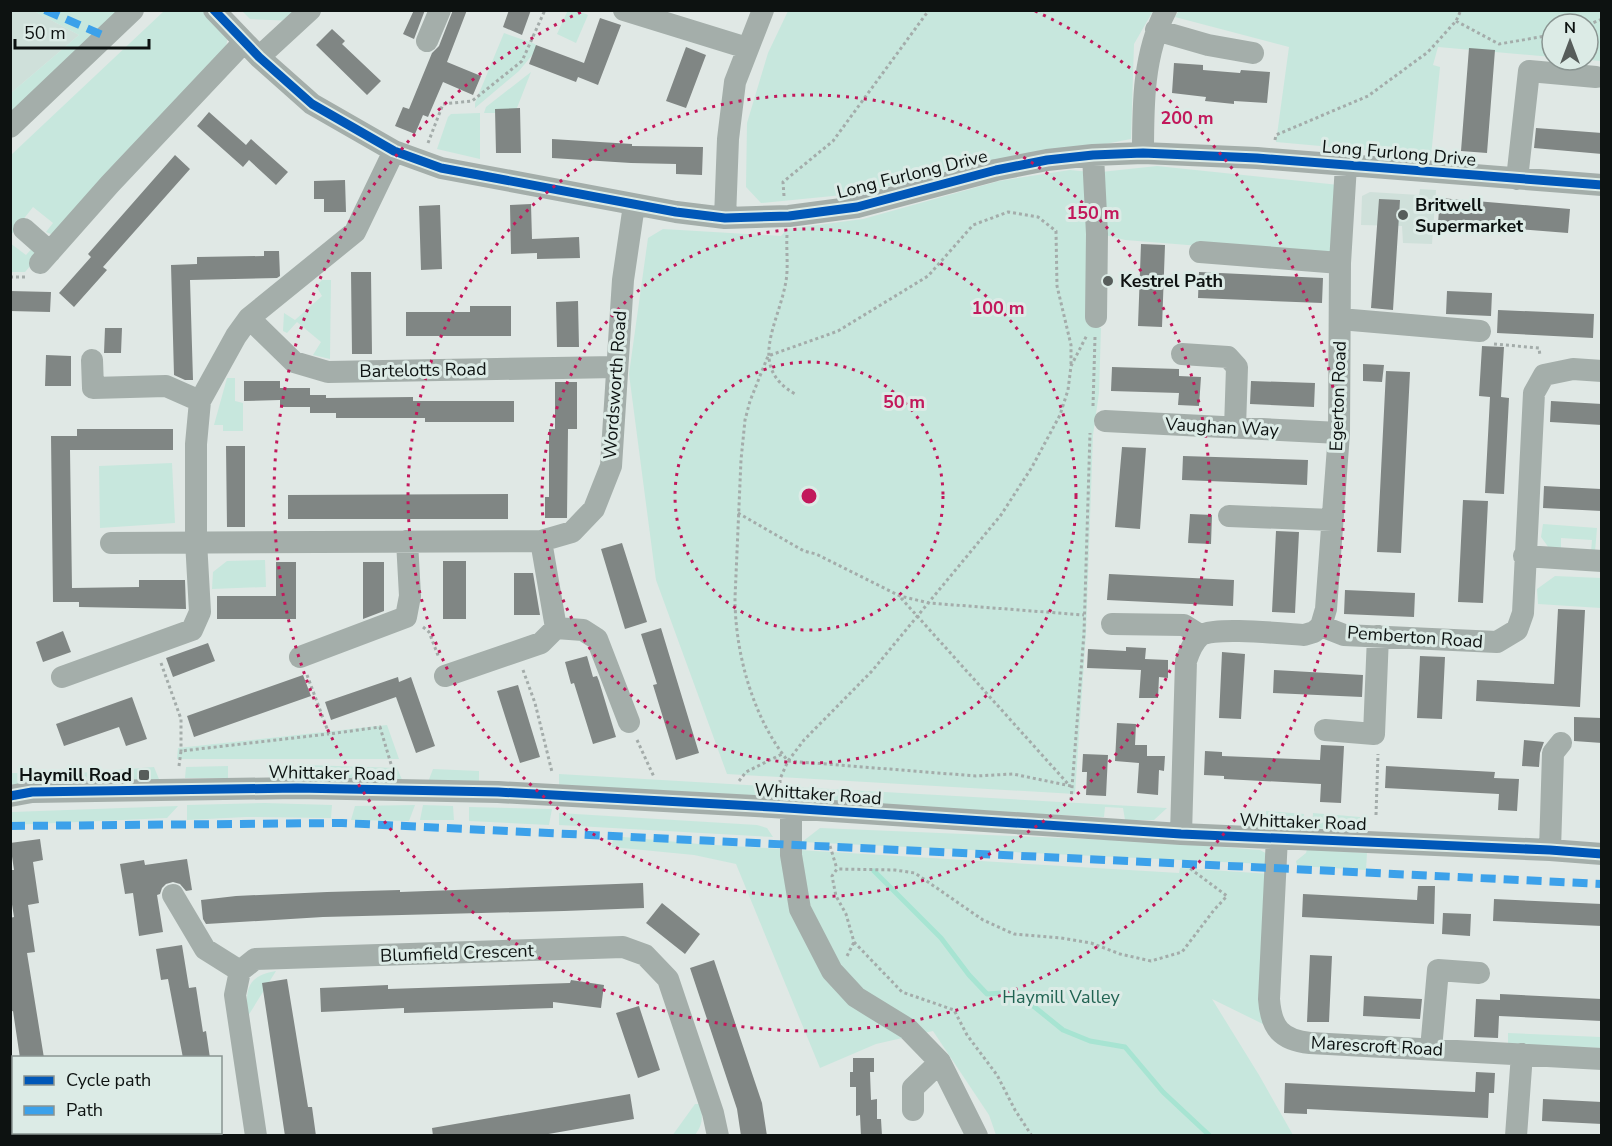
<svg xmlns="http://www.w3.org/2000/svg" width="1612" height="1146" viewBox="0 0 1612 1146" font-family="'Nunito Sans',sans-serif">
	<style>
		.built { fill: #cfe0da }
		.green { fill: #c7e7dd }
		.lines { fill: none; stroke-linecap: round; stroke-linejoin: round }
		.stream { stroke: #a7e4d2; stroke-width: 5 }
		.building { fill: #808684 }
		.path { stroke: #a4acaa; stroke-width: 3; stroke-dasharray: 3 3; stroke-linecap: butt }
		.minor { stroke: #a4aeaa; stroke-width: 22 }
		.quiet { stroke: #3ca1ea; stroke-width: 8; stroke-dasharray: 15 8; stroke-linecap: butt }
		.cycleway-casing { stroke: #dcebe6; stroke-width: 13 }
		.cycleway { stroke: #0057b8; stroke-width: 9 }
		.ring { fill: none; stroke: #c2185b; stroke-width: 3; stroke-dasharray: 3 6 }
		.poi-dot { fill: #575d5b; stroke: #dcebe6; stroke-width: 2 }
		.labels { text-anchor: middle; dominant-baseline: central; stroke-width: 6; stroke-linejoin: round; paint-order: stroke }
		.street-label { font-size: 18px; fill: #0d1211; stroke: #dcebe6 }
		.poi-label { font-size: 18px; font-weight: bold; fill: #0d1211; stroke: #dcebe6; text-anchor: start }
		.park-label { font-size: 18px; fill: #216352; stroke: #dcebe6 }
		.centre { fill: #c2185b; stroke: #dcebe6; stroke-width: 3 }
		.ring-label { font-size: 18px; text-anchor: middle; font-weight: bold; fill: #c2185b; stroke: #dcebe6; stroke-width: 6; stroke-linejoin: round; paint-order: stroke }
	</style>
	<rect width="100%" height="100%" fill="#e0e8e5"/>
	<!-- built -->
	<path class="built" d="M11,11H34L79,35L11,93Z
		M1420,189L1436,190L1432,244L1403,243L1402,226L1361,225L1362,196L1370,192L1419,195Z"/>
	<!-- green -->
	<path class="green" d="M568,10L579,11L588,15L576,43L557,34Z
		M1179,10L1601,11V61L1588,60V24H1552V57L1438,47L1433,65L1440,67L1431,156L1276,142L1289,47L1175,17Z
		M34,11H120L11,122V93L79,35Z
		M164,11H207L228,35L225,54L58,237L46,232L53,223L33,207L11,235V155Z
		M242,11H303L293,21L250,19Z
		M788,11H1153L1134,44L1131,139L843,195L761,203L746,187L747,123L768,53Z
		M504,33L535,44L538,48L519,71L475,108V103Z
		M531,72L515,113H484L486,107Z
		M480,113V159L437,149L448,117L451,114Z
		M1157,166L1339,185L1336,257L1125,240L1105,235L1101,172Z
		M1070,170L1090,172L1088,323L1101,328L1099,393L1093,435L1086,633L1075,794L727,774L656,580L629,374L648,238L663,229L781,236L787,229L863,219L999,181Z
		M10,243L26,255L37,243L40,255L25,272H11Z
		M322,280H331L330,359L313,355L321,342L297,322L287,333L283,331L284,313L295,320L322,296L316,286Z
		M227,378H235V401L243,403V431H223V425H214Z
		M172,463L175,523L100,528L99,466Z
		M1543,524L1597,528L1595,552H1591L1592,540L1561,538V552L1549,548L1541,537Z
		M265,560L266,587L212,589L213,572L227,561Z
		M1555,576L1601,578V608L1538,604L1537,589Z
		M387,725L399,759H177L178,748Z
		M306,765L397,768L403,782L313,781Z
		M228,766V778H185L186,767Z
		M154,767L161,784L81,786L79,773Z
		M433,769L479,771V785L428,782Z
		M10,773H64L69,789L11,787Z
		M559,774L764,786L754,801L559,787Z
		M777,786L1167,808L1154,820H1125L1123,808L1105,807L1104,817L896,808L775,800Z
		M264,803L332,805L331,818L246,817L187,820V805Z
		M415,805L409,821L351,820L355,806Z
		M423,805L453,806L454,820H420Z
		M178,806L167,818L11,825L12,812Z
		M469,807L552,809L549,825L469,821Z
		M1266,811L1304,814L1301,829L1267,827Z
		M559,813L757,825L767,828L773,837L559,825Z
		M1313,813L1360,817L1361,831L1312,828Z
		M820,828L1158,842L1260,850L1271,856L1265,864L802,842Z
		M613,836L699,844L1179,873L1180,868L1271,874L1267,1026L1212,999L1259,1075L1293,1135H996L989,1115L933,1031L876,1044L820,1068L736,864L694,855L612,847Z
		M1307,849L1367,853L1366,870L1297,866L1296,861L1306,853Z
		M276,971L248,1016C245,989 247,976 276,971Z
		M1508,1033L1601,1037V1048L1508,1044Z
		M695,1104H700C703,1116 703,1125 695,1135L672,1136Z"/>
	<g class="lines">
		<!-- stream -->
		<path class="stream" d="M874,871L941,938L969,975L987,994L1016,992L1063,1030L1090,1041L1125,1047L1163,1092L1210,1136"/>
	</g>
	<!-- building -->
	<path class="building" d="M414,10H425L414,39L403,34Z
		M453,10H467L447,62L481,76L473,95L443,82L428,117L423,115L415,134L395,126L403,107L409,109L432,53L439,46Z
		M509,10H531L522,35L503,27Z
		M600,18L621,25L598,85L578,77L576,82L529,64L536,45L584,63Z
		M332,29L345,41L342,44L381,81L367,95L316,45Z
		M686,47L706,55L686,108L666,101Z
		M1469,48L1495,50L1487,153L1461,151Z
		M1174,63L1203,65V70L1240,73L1241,70L1270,72L1267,103L1234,101V104L1205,101L1206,97L1172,93Z
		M520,108L521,153H496L495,109Z
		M209,112L246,145L251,139L288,172L276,185L249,160L243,167L197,126Z
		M1536,128L1602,133V154L1534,148Z
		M552,139L632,144V146L703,147L702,175L676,174V164L631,163L552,158Z
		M175,155L190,169L103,267L107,270L74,307L59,293L91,257L88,254Z
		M345,180L346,212H324V199H314V181Z
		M1440,198L1570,209L1568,233L1438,223Z
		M1379,199L1400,200L1393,310L1371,308Z
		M531,204L532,239L579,237L580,258L537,259V253L511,254L510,205Z
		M440,205L442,269L421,270L419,206Z
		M1141,244L1165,245L1162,327L1138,326Z
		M264,251H279L280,276L277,278L190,280L193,380H185L174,375L171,265L197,264V257L264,256Z
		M351,272H371L372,354H352Z
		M1199,272L1323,278L1322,303L1198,298Z
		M10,291L51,292L50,312L10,311Z
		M1447,291L1492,293L1491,316L1446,314Z
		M578,301L579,347H557L556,302Z
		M470,306H511V336H406V312H470Z
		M1498,310L1594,314L1593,338L1497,333Z
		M105,328H122L121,353H104Z
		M1482,346L1504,347L1501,397L1509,398L1504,494L1485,493L1490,397L1479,396Z
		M46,355L71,356V386H45Z
		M1363,364L1384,365L1382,382L1363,381Z
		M1112,367L1179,369V376L1201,377L1199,406L1178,405L1179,393L1111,391Z
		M1386,371L1410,372L1401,553L1377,552Z
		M244,381H280V388H310V395H326V398L413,397V401H514V422H425V418H336V413H310V407H280V400L244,401Z
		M1251,381L1315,383L1314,407L1250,404Z
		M555,382H577V429H568L567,518H545V497H549V429H555Z
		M1551,401L1602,404V425L1550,422Z
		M77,429H173V450H70L72,588L139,587V580H185L186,609L79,607V602H53L51,436H77Z
		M226,446H245V527H227Z
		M1122,447L1146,448L1140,529L1115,527Z
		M1183,456L1308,460L1307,485L1182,480Z
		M1544,486L1601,489L1602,511L1543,508Z
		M508,494V519H288V495Z
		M1463,500L1488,501L1483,603L1458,602Z
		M1190,514L1212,515L1211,544L1188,543Z
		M1276,531L1299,532L1295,613L1272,612Z
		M622,543L647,622L625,629L601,549Z
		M443,561H466V619H443Z
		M276,562H296V619H217V596H276Z
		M363,562H384V611L363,619Z
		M514,573H533L540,615H514Z
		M1109,574L1234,580L1233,606L1107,600Z
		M1345,590L1415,593L1414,617L1344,614Z
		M1558,609L1585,610L1580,707L1476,701L1477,680L1554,684Z
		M661,628L699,753L676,760L653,685L657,684L641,634Z
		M63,631L71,652L43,662L36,642Z
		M208,643L215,661L173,677L166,658Z
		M1126,647L1146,648L1145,659L1168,660V678L1159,677L1158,698H1139L1141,670L1087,668L1088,649L1126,651Z
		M1222,652L1245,654L1241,719L1219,718Z
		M587,656L593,677L597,676L599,681L616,737L593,744L574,683L571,684L565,662Z
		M1420,656L1445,657L1442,719L1417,718Z
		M1274,670L1363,675L1362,697L1273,693Z
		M303,675L311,696L194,737L187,716Z
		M398,677L399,682L411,677L435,746L416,753L396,697L331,720L325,702Z
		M518,685L540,757L520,763L497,691Z
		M132,697L147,739L126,746L119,727L64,746L56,724Z
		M1574,717L1602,718V743L1574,741Z
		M1117,723L1136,724L1135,745H1147V756H1165L1164,771L1159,770L1158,795L1137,793L1139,763L1115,761Z
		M1524,740L1544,742L1540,753L1539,767L1522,766Z
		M1321,745L1344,746L1341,803L1320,802L1321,784L1224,779V776L1204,775L1205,751L1222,752V756L1320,760Z
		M1083,754L1108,755L1106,796L1086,795L1087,772H1082Z
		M1386,766L1495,772L1494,778L1519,779L1517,811L1498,810L1499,794L1385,788Z
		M40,839L43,860L33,862L39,903L28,905L35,952L27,953L44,1058H20L13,1011L10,1012V918L14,917L10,892V870H14L10,843Z
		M187,859L192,890L186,891L180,884L173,882L166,884L162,888L160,894L157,895L163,932L139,936L133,893L125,894L120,864L144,860L145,865Z
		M643,883L644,908L564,911L323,917L206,924L203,919L201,900L236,896L327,892L400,890V892Z
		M1418,886H1435L1434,924L1302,917L1303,894L1417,900Z
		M1494,899L1602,904V926L1493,921Z
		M662,903L700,934L685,954L646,923Z
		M1443,913L1471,914L1470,936L1442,934Z
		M182,945L189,988L196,987L203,1032L206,1031L210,1058H183L168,979L161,980L156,949Z
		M1310,955L1332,956L1329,1022H1307Z
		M714,960L762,1103L767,1136H741L737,1109L690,968Z
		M287,979L308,1107H312L316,1136H285L262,983Z
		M571,980L604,985L601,1008L553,1002V1008L404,1013V1008L321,1012L320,988L388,985V989L570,983Z
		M1500,994L1602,999V1021L1499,1016L1498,1038L1474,1037L1476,999L1500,1000Z
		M1364,996L1422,999L1420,1019L1363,1016Z
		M639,1006L660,1070L638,1078L616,1013Z
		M853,1058H874V1072H870L871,1100L877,1099V1119H881L882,1136H861L860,1115L856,1116V1087H850V1072H853Z
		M1476,1072L1495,1073L1494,1093H1489L1488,1118L1307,1109V1114L1284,1113L1285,1083L1475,1092Z
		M630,1094L634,1119L537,1136H433L432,1128Z
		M1543,1099L1602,1102V1124L1542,1121Z"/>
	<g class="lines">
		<!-- path -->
		<path class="path" d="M1456,21L1499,44L1552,35
			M1588,25L1602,19
			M1275,140L1276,135L1368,96L1428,52L1456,21L1461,10
			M428,143L443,104L472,101L522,61L545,10
			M784,196L783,182L833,141L929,10
			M787,235C786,252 789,270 785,286C777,326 748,367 795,394
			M10,277H27
			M1494,344L1539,348L1540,356
			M1093,406L1095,337
			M738,513L804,551L816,554L900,596L929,603L1084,615
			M901,598L1069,785
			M423,627L429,632L439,658
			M161,663L181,719V751
			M523,670L535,703L552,772
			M307,675L329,734L380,727L391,764
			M637,740L654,777
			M179,766L181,751L328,734
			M739,781L746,772L782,754
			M780,783V779L788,761L804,740L872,671L1001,515L1032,467L1060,415L1068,390L1071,366L1087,335
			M1071,786L1013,774L976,776L788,761C753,718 735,653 735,598L741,460L745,420L750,401L768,356L838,331L928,276L973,225L1008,212L1038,217L1056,231L1057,286L1071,345V366
			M1071,800L1084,633L1090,433
			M1376,815L1378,754
			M830,846L837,869
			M847,956L854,942
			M1032,1136L1015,1110L997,1075L967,1035L954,1010L902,992L854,942L846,914L836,896L832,876L837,869L895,870L915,873L983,920L1014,934L1061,938L1091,943L1120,954L1151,961L1182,952L1214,910L1227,896L1184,864"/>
		<!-- minor -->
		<path class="minor" d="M214,10L259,57L312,104L394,151L441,168L676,212L725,218L789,216L857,207L996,170L1047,160L1093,155L1143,153L1257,158L1602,185
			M624,10L747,48
			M1156,30L1208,45L1253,53
			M427,41L440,10
			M259,57L310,10
			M10,127L133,10
			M1143,153C1143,105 1143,54 1166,10
			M1093,155L1097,234L1096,317
			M1517,179L1529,71L1596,77
			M725,218L728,139L735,82L763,10
			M24,229L50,252
			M1200,252L1340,263
			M40,263L110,184L244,42
			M249,318L294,362L328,372L616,367
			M1340,319L1480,331
			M1182,354L1228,357L1237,367L1235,428
			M92,360L93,388L166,386L200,401
			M1105,421L1339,433
			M1229,516L1332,520
			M111,543L541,541L572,532L594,509L611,466L623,280L634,205
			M1524,556L1602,561
			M1112,624L1184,625L1200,635
			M1321,626L1326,609L1339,433L1340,263L1346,165
			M556,628L583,630L597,639L629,722
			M300,657L406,617L410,596L407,541
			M445,676L541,643L556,628L541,541
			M62,677L192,630L200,612L196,541V444L200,401L236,336L249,318L355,232L394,151
			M1325,730L1374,734L1378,636
			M10,796L32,792L297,788L498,792L772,807L1181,834L1550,850L1602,854
			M791,809V855L800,909L832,971L856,997L908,1029L940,1062L977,1136
			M1181,834L1186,661C1189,652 1193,642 1200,636C1210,626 1287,634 1304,635L1314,632L1321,626L1344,635L1497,642L1517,630L1523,613L1534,393L1544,375L1573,369L1602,371
			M1277,837L1269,999C1271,1028 1281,1040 1310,1043L1602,1059
			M1550,850L1553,753L1561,743
			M173,895L205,949L240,971
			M1431,1049L1438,970L1479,973
			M913,1110V1088L940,1062
			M256,1136L235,995L240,971L255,959L623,947L645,955L668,979L713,1113L718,1136
			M1516,1136L1522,1054"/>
		<!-- quiet -->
		<path class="quiet" d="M45,10L107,37
			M10,826L342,823L1602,884"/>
		<defs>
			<path id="cycleway" d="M214,10L259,57L312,104L394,151L441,168L676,212L725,218L789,216L857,207L996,170L1047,160L1093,155L1143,153L1257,158L1602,185
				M10,796L32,792L297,788L498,792L772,807L1181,834L1550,850L1602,854"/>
		</defs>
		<!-- cycleway casing -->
		<use href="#cycleway" class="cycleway-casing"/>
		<!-- cycleway -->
		<use href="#cycleway" class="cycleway"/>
	</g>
	<!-- distance rings -->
	<g class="ring">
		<circle cx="809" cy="496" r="134"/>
		<circle cx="809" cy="496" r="267"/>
		<circle cx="809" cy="496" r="401"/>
		<path d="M1035 11A535 535 0 1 1 583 11"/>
	</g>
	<!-- markers -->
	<g class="poi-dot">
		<circle cx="1403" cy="215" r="6"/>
		<circle cx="1108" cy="281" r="6"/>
		<rect x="138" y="769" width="12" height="12" rx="3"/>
	</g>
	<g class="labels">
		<!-- street labels -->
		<g class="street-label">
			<text transform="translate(1399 153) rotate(5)">Long Furlong Drive</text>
			<text transform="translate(912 174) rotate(-14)">Long Furlong Drive</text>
			<text transform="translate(423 370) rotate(-1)">Bartelotts Road</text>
			<text transform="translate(615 385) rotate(-86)">Wordsworth Road</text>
			<text transform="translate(1338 396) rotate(-88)">Egerton Road</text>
			<text transform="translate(1222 427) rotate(3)">Vaughan Way</text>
			<text transform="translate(1415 637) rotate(4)">Pemberton Road</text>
			<text transform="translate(332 773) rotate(1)">Whittaker Road</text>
			<text transform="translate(818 794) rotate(4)">Whittaker Road</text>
			<text transform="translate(1303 822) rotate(2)">Whittaker Road</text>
			<text transform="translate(457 953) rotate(-2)">Blumfield Crescent</text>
			<text transform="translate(1377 1046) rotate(3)">Marescroft Road</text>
		</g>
		<!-- poi labels -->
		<g class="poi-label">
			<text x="1415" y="205">Britwell<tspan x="1415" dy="21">Supermarket</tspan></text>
			<text x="1120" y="281">Kestrel Path</text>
			<text x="132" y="775" text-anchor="end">Haymill Road</text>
		</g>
		<!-- park labels -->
		<g class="park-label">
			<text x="1061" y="997">Haymill Valley</text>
		</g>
	</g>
	<circle cx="809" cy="496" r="9" class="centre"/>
	<g class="ring-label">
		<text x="1187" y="124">200 m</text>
		<text x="1093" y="219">150 m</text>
		<text x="998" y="314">100 m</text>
		<text x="904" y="408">50 m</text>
	</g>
	<!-- border -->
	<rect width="1612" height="1146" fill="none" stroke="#0d1211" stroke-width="24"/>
	<!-- legend -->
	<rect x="12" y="1056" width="210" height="78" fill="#dcebe6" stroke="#899491" stroke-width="1.5"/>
	<rect x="24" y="1076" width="30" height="9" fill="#0057b8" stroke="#899491" stroke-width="1.5"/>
	<text x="66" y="1086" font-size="18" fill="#0d1211">Cycle path</text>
	<rect x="24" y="1106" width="30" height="9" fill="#3ca1ea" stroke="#899491" stroke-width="1.5"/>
	<text x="66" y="1116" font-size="18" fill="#0d1211">Path</text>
	<!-- north arrow -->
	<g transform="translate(1570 42)"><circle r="28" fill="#dcebe6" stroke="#899491" stroke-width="1.5"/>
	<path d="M0-4.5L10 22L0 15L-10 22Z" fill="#575d5b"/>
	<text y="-9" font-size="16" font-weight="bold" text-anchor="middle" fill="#0d1211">N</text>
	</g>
	<!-- scale -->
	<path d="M15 39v9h134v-9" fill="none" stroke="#0d1211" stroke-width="3"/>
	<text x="24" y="39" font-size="18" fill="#0d1211" stroke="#dcebe6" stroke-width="4.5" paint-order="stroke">50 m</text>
</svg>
